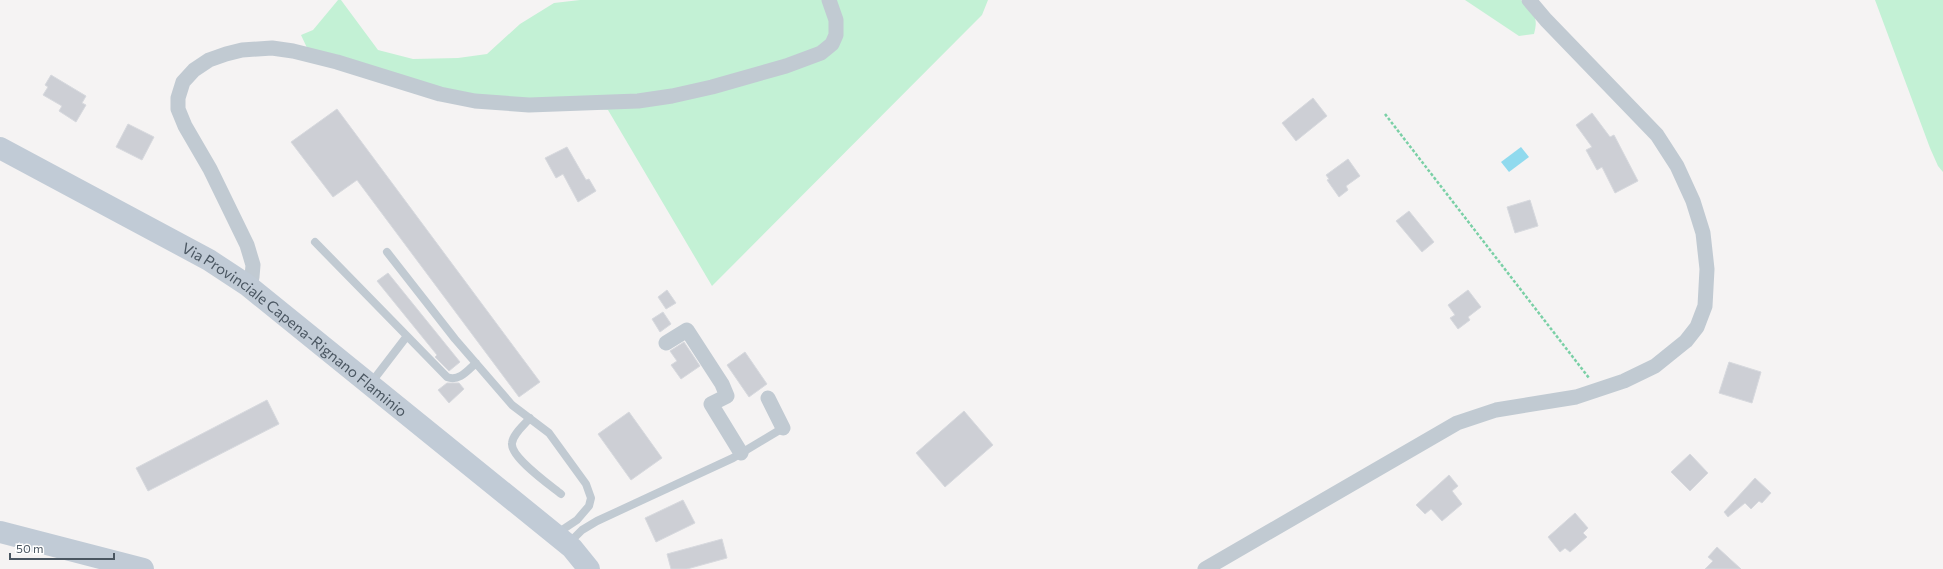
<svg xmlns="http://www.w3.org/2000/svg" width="1943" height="569" viewBox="0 0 1943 569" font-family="Commissioner,sans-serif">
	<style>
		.green { fill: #c3f1d5 }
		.water { fill: #90daee }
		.building { fill: #cdcfd5; stroke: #d7d9de }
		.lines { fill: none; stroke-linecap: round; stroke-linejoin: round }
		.path { stroke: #7ad0a6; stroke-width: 2.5; stroke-dasharray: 3 2; stroke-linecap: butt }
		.lane { stroke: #c1cad2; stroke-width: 8 }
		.street { stroke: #c1cad2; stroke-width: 15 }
		.secondary { stroke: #c1cbd6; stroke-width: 22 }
		.labels { text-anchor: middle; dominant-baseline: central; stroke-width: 3.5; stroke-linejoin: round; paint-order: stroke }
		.street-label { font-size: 15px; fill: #4a5661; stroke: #fff }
	</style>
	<rect width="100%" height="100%" fill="#f5f3f3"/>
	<!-- green -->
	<path class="green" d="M338,0H341L378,50L413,59L458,58L487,54L520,24L554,3L580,0H988L982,15L712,286L608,110L463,96L308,50L301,35L313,30Z
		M1465,0H1521C1533,14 1539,15 1534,34L1519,36Z
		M1875,0H1943V172L1938,166L1930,148Z"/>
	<!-- water -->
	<path class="water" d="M1521,147L1529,157L1509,172L1501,162Z"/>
	<!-- building -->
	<path class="building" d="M51,75L86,96L82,103L86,105L76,122L59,111L62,106L43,95L48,87L45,85Z
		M1313,98L1327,116L1296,141L1282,123Z
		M337,109L540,382L519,397L357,180L333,197L291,142Z
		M1592,113L1610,137L1614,135L1638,181L1615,193L1602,167L1597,170L1586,150L1592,147L1576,125Z
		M128,124L154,137L142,160L116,147Z
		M567,147L586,180L589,179L596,191L578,202L563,174L556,178L545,158Z
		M1348,159L1360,176L1346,186L1348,190L1339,197L1327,180L1329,179L1326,175Z
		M1530,200L1538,226L1515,233L1507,207Z
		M1409,211L1434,242L1422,252L1396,221Z
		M388,273L460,362L449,371L435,357L437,355L377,281Z
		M667,290L676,303L666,309L658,297Z
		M1468,290L1481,307L1468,317L1470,320L1458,329L1450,318L1455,315L1448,305Z
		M663,312L671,324L660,332L652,319Z
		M684,342L700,366L681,379L671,365L677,361L670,351Z
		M745,352L767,384L749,397L727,365Z
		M1729,362L1761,372L1752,403L1719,393Z
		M447,383H459L464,389L449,403L438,390Z
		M267,400L279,424L148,491L136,468Z
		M964,411L993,445L945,487L916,453Z
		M629,412L662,458L631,480L598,434Z
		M1690,454L1708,473L1690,491L1671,472Z
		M1449,475L1458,486L1452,491L1462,504L1442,521L1431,509L1425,514L1416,505Z
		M1755,478L1771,493L1762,503L1759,501L1751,509L1745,503L1728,517L1724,512Z
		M683,500L695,523L656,542L645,518Z
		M1575,513L1588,528L1583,533L1587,537L1570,552L1565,548L1560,552L1548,537Z
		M722,539L727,558L687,569H671L667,554Z
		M1717,547L1741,569H1705L1713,561L1708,557Z"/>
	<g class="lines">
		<!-- path -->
		<path class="path" d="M1385,114L1589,378"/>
		<!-- lane -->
		<path class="lane" d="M315,242L407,336L371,383
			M387,252L455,339L512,405L549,433L586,484L591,498L589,506L577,520L556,534
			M407,336L447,377C459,382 468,370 476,363
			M530,418C524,425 513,434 512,443C510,457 550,485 561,494
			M568,544L582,530L597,521L733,458L783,428"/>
		<!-- street -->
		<path class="street" d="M249,287L252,277L253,265L247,245L210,169L185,126L178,109V98L183,82L194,70L209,60L226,54L242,50L272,48L293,51L337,62L440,94L475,101L529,105L638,101L672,96L712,87L786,66L821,53L832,44L836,35V20L829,0
			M666,343L687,330L722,384L727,396L711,404L741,453
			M768,398L783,428
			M1205,569L1457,423L1496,410L1576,397L1624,381L1655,366L1686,341L1697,327L1705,306L1707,269L1703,233L1693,201L1677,166L1657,135L1546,20L1529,0"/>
		<!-- secondary -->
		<g class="secondary">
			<path id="s1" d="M0,148L209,260L247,285L572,548L589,569"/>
			<path d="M0,532L143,569"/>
		</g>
	</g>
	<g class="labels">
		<!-- street labels -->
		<g class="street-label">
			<text stroke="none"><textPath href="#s1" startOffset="347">Via Provinciale Capena-Rignano Flaminio</textPath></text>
		</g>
	</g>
	<!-- scale -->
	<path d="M10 553v6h104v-6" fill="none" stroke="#4a5661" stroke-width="2"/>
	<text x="16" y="553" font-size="12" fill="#4a5661" stroke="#ffffff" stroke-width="3" paint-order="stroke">50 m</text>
</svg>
